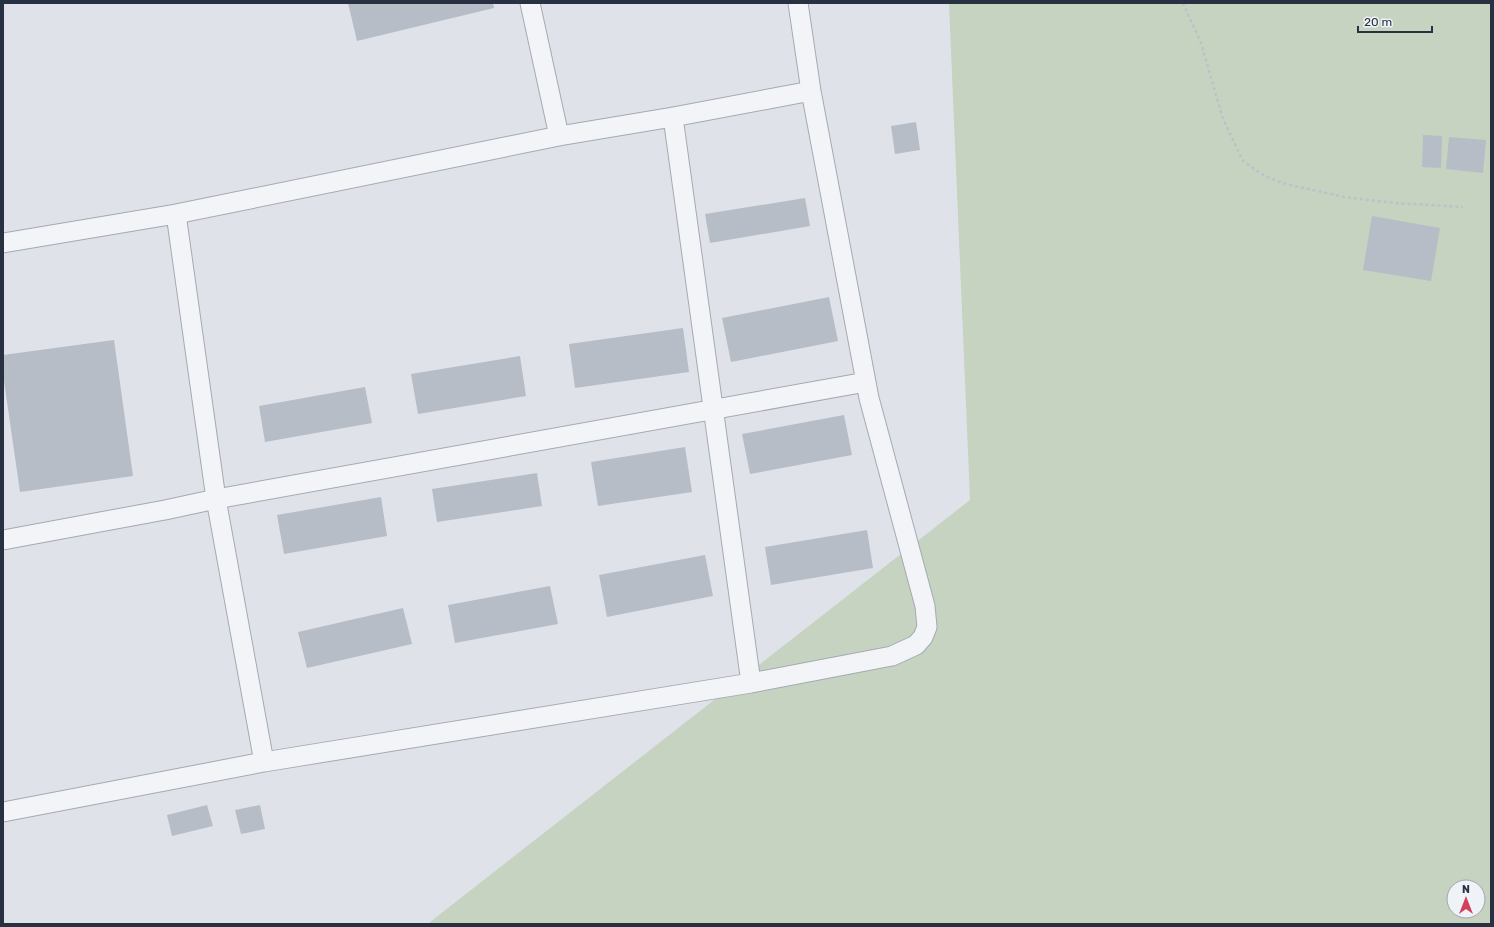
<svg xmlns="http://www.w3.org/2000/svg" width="1494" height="927" viewBox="0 0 1494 927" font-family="Rubik,sans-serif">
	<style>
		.green { fill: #c5d3c0; fill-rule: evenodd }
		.building { fill: #b6bdc6 }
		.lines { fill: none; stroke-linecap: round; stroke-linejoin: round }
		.street-casing { stroke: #a4aab3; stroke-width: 21 }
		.path { stroke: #bdc1c8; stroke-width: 2.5; stroke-dasharray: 3 3; stroke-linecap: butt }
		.street { stroke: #f2f4f7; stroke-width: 19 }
	</style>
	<rect width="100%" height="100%" fill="#dfe3e9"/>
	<!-- green -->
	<path class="green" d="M949,3H1491V924H429L430,922L970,500ZM1454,887H1478V911H1454Z"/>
	<!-- building -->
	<path class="building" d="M348,3H493L494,8L357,41Z
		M916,122L920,150L895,154L891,126Z
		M1423,135L1442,136L1441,168L1422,167Z
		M1449,137L1486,140L1483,173L1446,169Z
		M805,198L810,226L710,243L705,214Z
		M1372,216L1440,228L1431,281L1363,270Z
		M829,297L838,341L731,362L722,318Z
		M683,328L689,372L575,388L569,344Z
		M114,340L133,476L20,492L3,374V355Z
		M520,356L526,396L418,414L411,374Z
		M365,387L372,423L265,442L259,406Z
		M844,415L852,455L750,474L742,434Z
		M685,447L692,492L598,506L591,462Z
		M537,473L542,506L437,522L432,489Z
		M381,497L387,536L284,554L277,515Z
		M867,530L873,568L771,585L765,547Z
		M705,555L713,596L607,617L599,575Z
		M550,586L558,624L455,643L448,605Z
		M403,608L412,644L307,668L298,632Z
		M207,805L213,826L172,836L167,815Z
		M260,805L265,829L241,834L235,810Z"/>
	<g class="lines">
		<defs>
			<path id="street" d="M530,3L559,136
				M673,117L751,683
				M176,214L216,499L264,762
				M3,243L176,214L559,136L673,117L811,91
				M3,540L165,510L216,499L866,382
				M3,812L264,762L751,683L892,656L916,645L923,637L927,627L925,606L869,398L811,91L798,3"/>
		</defs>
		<!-- street casing -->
		<use href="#street" class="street-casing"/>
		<!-- path -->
		<path class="path" d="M1183,3L1201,43L1223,119L1243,161L1263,175L1282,183L1344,197L1395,203L1463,207"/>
		<!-- street -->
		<use href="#street" class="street"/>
	</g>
	<!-- border -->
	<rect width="1494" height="927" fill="none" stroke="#283141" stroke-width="8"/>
	<!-- north arrow -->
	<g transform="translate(1466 899)"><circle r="19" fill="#eff2f6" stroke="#9fa5ae"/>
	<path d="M0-3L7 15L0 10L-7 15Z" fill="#d34059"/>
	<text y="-6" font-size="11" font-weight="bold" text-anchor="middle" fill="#283141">N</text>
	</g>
	<!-- scale -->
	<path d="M1358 26v6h74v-6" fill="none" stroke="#283141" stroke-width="2"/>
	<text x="1364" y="26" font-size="12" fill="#283141" stroke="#eff2f6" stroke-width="3" paint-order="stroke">20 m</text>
</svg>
